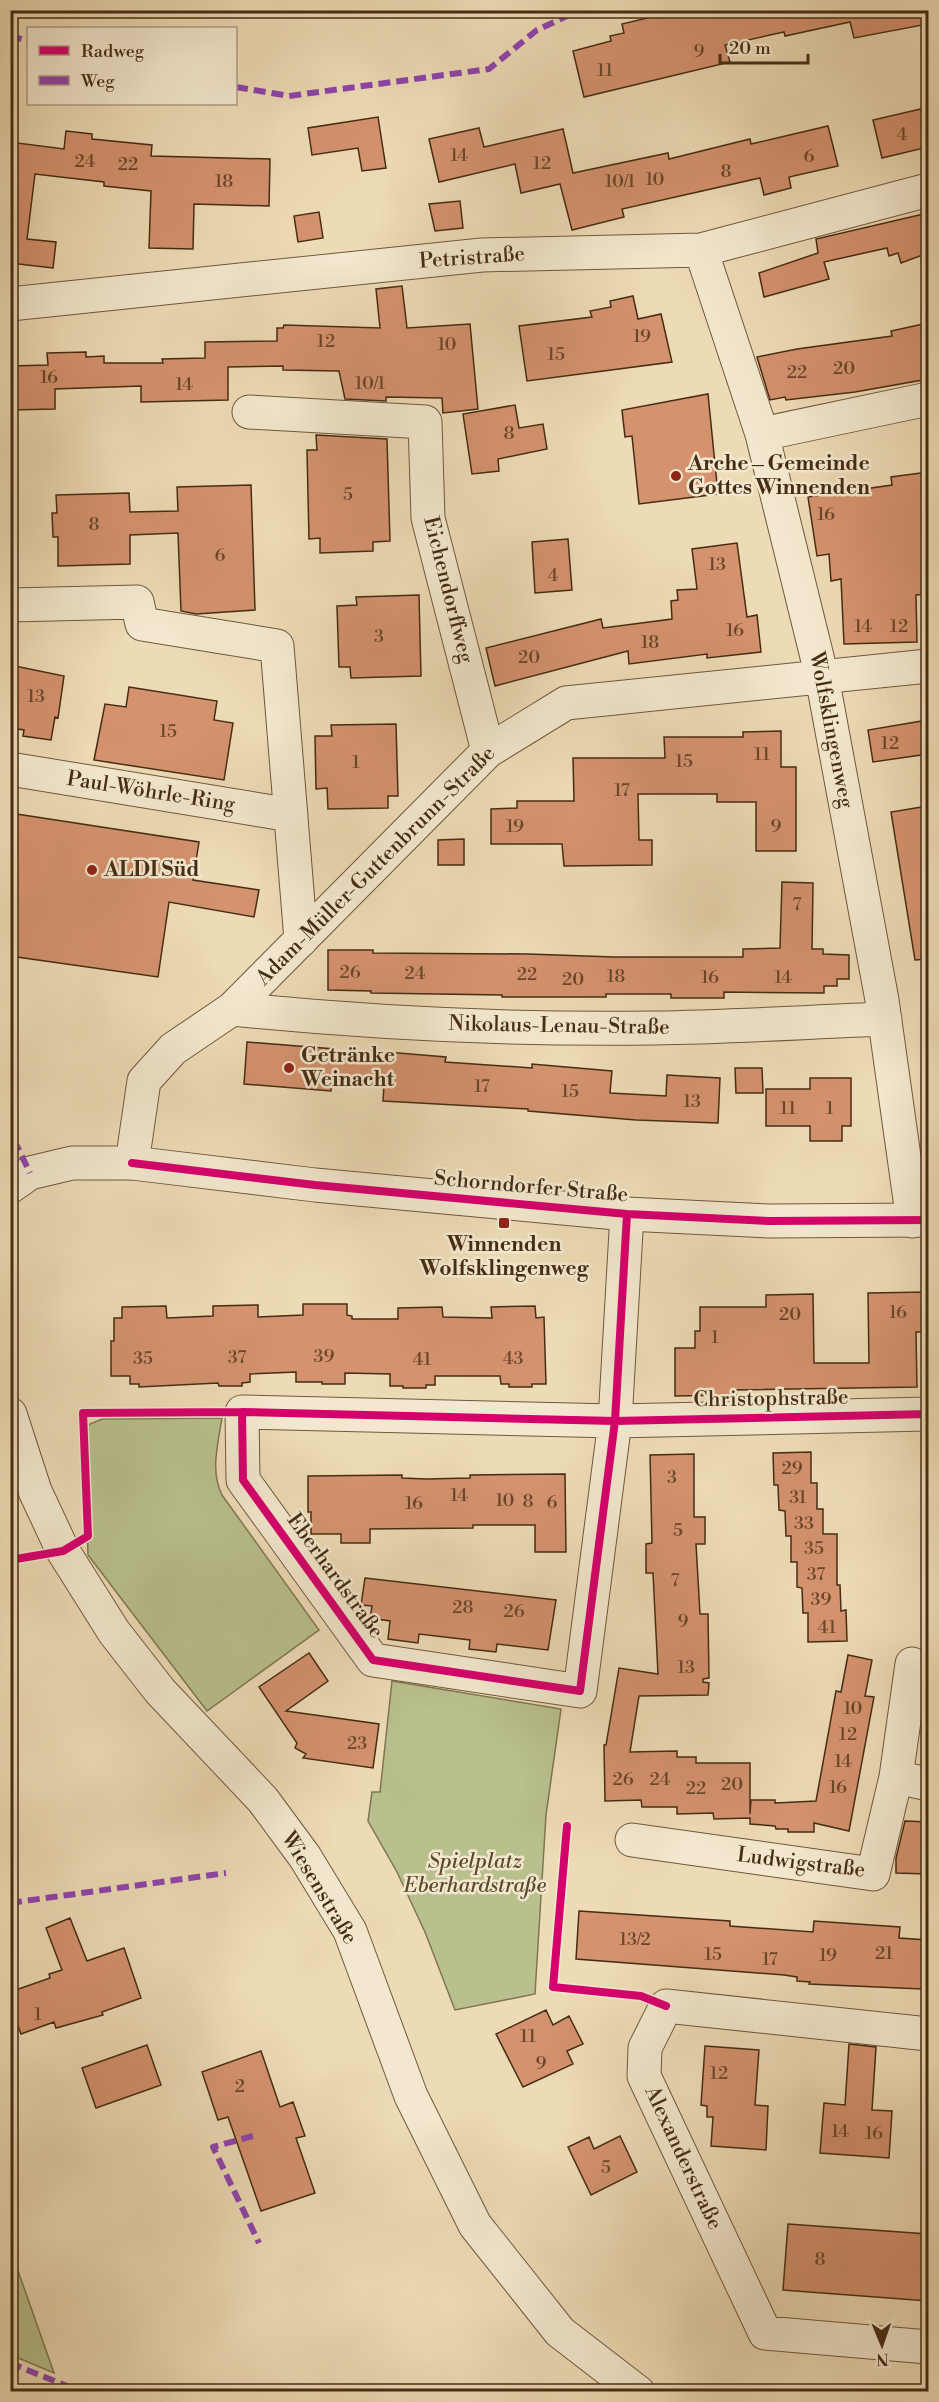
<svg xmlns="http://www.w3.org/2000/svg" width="939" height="2402" viewBox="0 0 939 2402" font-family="'Libre Bodoni',serif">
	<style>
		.green { fill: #b8c08d; stroke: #7f7650; stroke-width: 1.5 }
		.building { fill: #d4926e; stroke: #462c14; stroke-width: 1.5 }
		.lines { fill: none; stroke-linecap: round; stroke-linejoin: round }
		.minor-casing { stroke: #70583c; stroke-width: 35 }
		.tertiary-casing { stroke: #70583c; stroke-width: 35 }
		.minor { stroke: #f3e8cf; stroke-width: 33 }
		.tertiary { stroke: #f3e8cf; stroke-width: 33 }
		.quiet { stroke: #8e44ad; stroke-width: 6; stroke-dasharray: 12 6; stroke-linecap: butt }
		.cycleway-casing { stroke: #f3e8cf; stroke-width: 11 }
		.cycleway { stroke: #d6006c; stroke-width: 8 }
		.poi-dot { fill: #8f2418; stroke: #f3e8cf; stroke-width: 2 }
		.labels { text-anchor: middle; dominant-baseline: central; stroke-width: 5; stroke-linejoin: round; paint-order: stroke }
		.number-label { font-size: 18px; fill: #6a462a }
		.street-label { font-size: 21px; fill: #462c14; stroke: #f3e8cf }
		.poi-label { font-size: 21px; font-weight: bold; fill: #462c14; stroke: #f3e8cf; text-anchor: start }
		.park-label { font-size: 21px; font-style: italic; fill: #5d4a2c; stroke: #f3e8cf }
	</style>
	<rect width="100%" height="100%" fill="#eddbb5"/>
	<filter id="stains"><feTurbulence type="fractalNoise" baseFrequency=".00333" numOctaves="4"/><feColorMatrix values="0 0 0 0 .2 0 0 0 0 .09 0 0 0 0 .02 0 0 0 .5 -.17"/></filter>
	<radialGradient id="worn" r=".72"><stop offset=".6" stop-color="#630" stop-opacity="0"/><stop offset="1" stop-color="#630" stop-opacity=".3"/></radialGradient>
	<!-- green -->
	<path class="green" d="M222,1418C218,1444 210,1471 222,1495L319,1630L207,1711L88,1555L84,1431L90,1424L102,1419Z
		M392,1681L561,1709L546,1815L535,1994L455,2010L425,1932L397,1872L368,1821L372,1792H380Z
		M10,2251H11L54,2373L11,2355Z"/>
	<!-- building -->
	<path class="building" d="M681,10H928V24L854,38L850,22L785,36L784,32L725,45L730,62L584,97L573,51L611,41L610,36L624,33L622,24Z
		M925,108L928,121V147L882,158L873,120Z
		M378,117L386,168L362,171L358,148L312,155L308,128Z
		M828,126L838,166L789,177L791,188L764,195L760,178L622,209L624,217L572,230L560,184L521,193L515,164L439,182L429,139L479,128L484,147L563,129L573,173L668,153L669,159L750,139L751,144Z
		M66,131L92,134V139L152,145L151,156L270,159L269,206L194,204L193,249L149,248L151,191L104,186V182L35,174L27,239L56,242L53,268L10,263L12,244H10V142L64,149Z
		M460,201L463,228L435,231L429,204Z
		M319,212L323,238L298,242L294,216Z
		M928,213V253L901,263L898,253L889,256L887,248L824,262L829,279L764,297L759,273L818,253L816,239Z
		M402,286L407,328L470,324L478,409L443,413L442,398L386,397V401L345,399L339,371L283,370V366L228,367V400L141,402V386L55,389V409L10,410V366L48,365L47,353L86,352V357L104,356V363H163L162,359L205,358V342L277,341V328H283L284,325L380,328L376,289Z
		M633,296L638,319L661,314L672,362L527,381L519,326L592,317L590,311L611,307L610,301Z
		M928,323V379L855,392L786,400L785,397L770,400L757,357L797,349L892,336L891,331Z
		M708,394L718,494L639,504L632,436L625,437L622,410Z
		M515,405L519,428L543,424L547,449L498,459L499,471L472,474L463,414Z
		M316,435L387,439L390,541L373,542V551L320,553V538L309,539L307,450H317Z
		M928,472V594L916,595L917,642L844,644L841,579L831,581L829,554L817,556L808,497L892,485L891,477Z
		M251,485L255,610L196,614L181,611L178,533L130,535V564L58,566V537H53L52,513H57L56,495L129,493L130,512L178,511L177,487Z
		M568,539L572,590L535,593L532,542Z
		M737,543L747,617L757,615L761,652L707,658V654L629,664L628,651L495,686L486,648L601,619L603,628L672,619L671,601L678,600L677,590L697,589L692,549Z
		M419,595L421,676L351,678L350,667H339L337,606L357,605L356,597Z
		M10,665L64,676L58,718L55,717L51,740L23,736L24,730L10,728Z
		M129,687L217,701L214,720L233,723L224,780L94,760L105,704L126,707Z
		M928,720V754L873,762L868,730Z
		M396,724L398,796H388V808L328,809L327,788L316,789L315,736H332L331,725Z
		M781,731V767H796V851H756V802H717V794H638L639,840H652V865L564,866L562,844H491V809L517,808V801H574L573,758H665L664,737H743V732Z
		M928,806V959L915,960L891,812Z
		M10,813L199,842L193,880L259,890L254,917L169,902L158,977L10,956Z
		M464,839V865H438V840Z
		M782,882L813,883L812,949H823V954L849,955V979H837V986H824V993L724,992V998H671V994H606V997H502V995L371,993V991L328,990V950H373V953L528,954L614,957H743V949L780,948Z
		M247,1042L335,1049L334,1055L386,1059L387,1052L446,1057L445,1062L532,1068V1064L612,1071L610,1093L666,1096L667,1075L720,1078L718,1123L636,1120L528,1111V1109L383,1101L384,1085L332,1081L331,1091L244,1084Z
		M735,1068H762L763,1093H736Z
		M810,1078H851V1126H842V1141H810V1126H766V1089H810Z
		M928,1292V1332H916L917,1387L735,1390L736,1395L675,1396V1348H695V1331H700V1307H766V1295L813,1294L814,1363H869L868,1293Z
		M303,1304H347V1315L352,1316V1319H398V1308L442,1307L443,1317L492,1318L491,1307L535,1306L536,1318L544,1317L546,1384H532V1387H509V1384H501L500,1376H435V1385H426V1388H403V1386H390V1374L345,1373V1384H322V1382H296V1372L250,1374V1382L242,1383V1386H219L218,1383L139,1387V1384H130V1376H111V1341H114V1318H122V1307L166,1306L167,1318L213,1316V1306L258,1305V1317L303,1315Z
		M811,1452V1483H817V1509H823V1534H837V1585H840L841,1611L846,1610L847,1641L808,1642V1613H803L802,1588L797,1587V1562H791V1536H786L785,1511L779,1510L778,1485H774L773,1453Z
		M694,1454V1517H705V1544H696L700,1614H708L709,1678L703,1679V1682L709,1683L708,1695L639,1696L630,1752L677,1751V1757H696V1763H750V1814L751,1800H775V1803L816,1801L836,1691L841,1692L848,1655L872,1660L865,1696L874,1697L849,1831L814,1823V1832H788V1829H776L775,1826L750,1824V1818L714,1819L713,1813L677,1814V1807H642L641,1800L605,1801L604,1745H606L619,1668L658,1674L653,1573H646V1544L652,1543L650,1455Z
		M565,1474L566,1552H535V1525H473V1528L370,1529V1543H341V1534H311V1512H308V1476L402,1475V1478L426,1479L470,1478V1475Z
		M365,1578L556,1600L548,1650L497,1644L496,1652L469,1649L470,1640L419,1634L418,1643L388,1639L390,1621L370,1618L372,1606L361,1605Z
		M309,1653L328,1681L286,1711L379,1724L373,1768L303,1758L306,1754L295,1748L297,1743L259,1687Z
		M905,1821L928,1822V1874L896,1873V1858Z
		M579,1911L730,1921V1926L813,1932L814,1921L900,1927L899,1938L928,1940V1987L922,1986V1989L809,1984L810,1982L797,1981V1977L784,1975L576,1959Z
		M70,1918L87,1961L124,1948L141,1998L102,2012L103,2015L56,2028L54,2022L21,2034L10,2005V1992L50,1978L49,1974L62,1970L46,1928Z
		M546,2010L553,2025L569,2016L583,2044L567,2051L573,2064L523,2087L496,2034Z
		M849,2044L876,2047L872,2110L892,2111L889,2158L820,2153L824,2103L845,2105Z
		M147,2045L161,2085L96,2108L82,2068Z
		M705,2046L759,2050L755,2105L768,2106L766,2150L711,2146L713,2117H707V2106L701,2105Z
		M261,2051L280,2107L293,2102L305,2136L296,2138L315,2193L261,2211L228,2117L218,2120L202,2072Z
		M620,2136L637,2172L591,2195L568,2147L589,2137L594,2149Z
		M788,2224L928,2234V2301L783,2290Z"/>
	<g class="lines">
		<defs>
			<path id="minor" d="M701,250L762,434L822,677L882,1000L913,1221
				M10,304L482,255L701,250L928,190
				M249,412L425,422L428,518L488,751
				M762,434L928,399
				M10,605L137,602L142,624L277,646L301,940
				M10,769L291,815
				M232,1009C372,1023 513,1030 654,1028C731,1027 808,1022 885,1019
				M132,1163L144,1081L173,1049L232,1009L488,751L566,703L928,666
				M627,1214L615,1421L580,1691L373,1660L243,1480L242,1412L615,1421L928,1414
				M896,1777L928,1784
				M632,1840L873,1874L896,1777L912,1664
				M928,2034L666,2006L645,2048L644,2076L765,2333L928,2347"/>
			<path id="tertiary" d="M10,1187L30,1173L72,1163H132L315,1185L627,1214L769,1221L928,1220
				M10,1414L35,1491L63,1551L114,1632L160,1691L263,1800L305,1857L350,1931L411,2096L475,2225L560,2332L638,2392"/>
		</defs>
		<!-- minor casing -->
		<use href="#minor" class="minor-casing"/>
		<!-- tertiary casing -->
		<use href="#tertiary" class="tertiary-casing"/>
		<!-- minor -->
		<use href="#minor" class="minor"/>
		<!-- tertiary -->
		<use href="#tertiary" class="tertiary"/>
		<!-- quiet -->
		<path class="quiet" d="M10,36L28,41
			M236,87L289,96L489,69L537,30L580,10
			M10,1146H17L30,1173
			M10,1903L226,1873
			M253,2136L213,2147L259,2243
			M10,2363L82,2392"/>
		<defs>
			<path id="cycleway" d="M132,1163L315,1185L627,1214L769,1221L928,1220
				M242,1412L243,1480L373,1660L580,1691L615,1421L627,1214
				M10,1560L63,1551L88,1536L83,1413L242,1412L615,1421L928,1414
				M567,1826L553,1987L641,1996L666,2006"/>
		</defs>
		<!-- cycleway casing -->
		<use href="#cycleway" class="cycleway-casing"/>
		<!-- cycleway -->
		<use href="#cycleway" class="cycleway"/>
	</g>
	<!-- markers -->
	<g class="poi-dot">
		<circle cx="676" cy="476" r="6"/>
		<circle cx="92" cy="870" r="6"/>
		<circle cx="289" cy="1068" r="6"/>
		<rect x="498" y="1217" width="12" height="12" rx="3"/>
	</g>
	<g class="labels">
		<!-- number labels -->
		<g class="number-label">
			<text x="699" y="51">9</text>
			<text x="605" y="70">11</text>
			<text x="902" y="134">4</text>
			<text x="459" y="155">14</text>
			<text x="809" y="156">6</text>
			<text x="85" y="161">24</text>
			<text x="542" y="163">12</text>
			<text x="128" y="164">22</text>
			<text x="726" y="171">8</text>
			<text x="655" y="179">10</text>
			<text x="224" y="181">18</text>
			<text x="620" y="181">10/1</text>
			<text x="642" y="336">19</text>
			<text x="326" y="341">12</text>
			<text x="447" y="344">10</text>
			<text x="556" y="354">15</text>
			<text x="844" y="368">20</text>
			<text x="797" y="372">22</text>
			<text x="49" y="377">16</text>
			<text x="370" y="383">10/1</text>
			<text x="184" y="384">14</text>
			<text x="509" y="433">8</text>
			<text x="348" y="494">5</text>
			<text x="826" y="514">16</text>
			<text x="94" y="524">8</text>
			<text x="220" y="555">6</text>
			<text x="717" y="564">13</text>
			<text x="553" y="575">4</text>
			<text x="863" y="626">14</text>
			<text x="899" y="626">12</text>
			<text x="735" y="630">16</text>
			<text x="379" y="636">3</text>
			<text x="650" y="642">18</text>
			<text x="529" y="657">20</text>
			<text x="36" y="696">13</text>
			<text x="168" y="731">15</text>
			<text x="890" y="743">12</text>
			<text x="762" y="754">11</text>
			<text x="684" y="761">15</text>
			<text x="356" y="762">1</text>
			<text x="622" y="790">17</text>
			<text x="515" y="826">19</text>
			<text x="776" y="826">9</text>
			<text x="797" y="904">7</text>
			<text x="350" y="972">26</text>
			<text x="415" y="973">24</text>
			<text x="527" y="974">22</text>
			<text x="616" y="976">18</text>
			<text x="710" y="977">16</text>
			<text x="783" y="977">14</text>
			<text x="573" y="979">20</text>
			<text x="482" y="1086">17</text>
			<text x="570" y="1091">15</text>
			<text x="692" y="1101">13</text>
			<text x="788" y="1108">11</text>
			<text x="830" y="1108">1</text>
			<text x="898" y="1312">16</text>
			<text x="790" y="1314">20</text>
			<text x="715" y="1337">1</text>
			<text x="324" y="1356">39</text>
			<text x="237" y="1357">37</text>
			<text x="143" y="1358">35</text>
			<text x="513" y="1358">43</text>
			<text x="422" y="1359">41</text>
			<text x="792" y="1468">29</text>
			<text x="672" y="1477">3</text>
			<text x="459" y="1495">14</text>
			<text x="798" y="1497">31</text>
			<text x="505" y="1500">10</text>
			<text x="528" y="1501">8</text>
			<text x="552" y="1502">6</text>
			<text x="414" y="1503">16</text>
			<text x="804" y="1523">33</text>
			<text x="678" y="1530">5</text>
			<text x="814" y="1548">35</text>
			<text x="816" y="1574">37</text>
			<text x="675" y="1580">7</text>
			<text x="821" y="1599">39</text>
			<text x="463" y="1607">28</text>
			<text x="514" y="1611">26</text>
			<text x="683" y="1621">9</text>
			<text x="827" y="1627">41</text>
			<text x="686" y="1667">13</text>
			<text x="853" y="1708">10</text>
			<text x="848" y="1734">12</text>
			<text x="357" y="1743">23</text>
			<text x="843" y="1761">14</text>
			<text x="623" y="1779">26</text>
			<text x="660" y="1779">24</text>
			<text x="732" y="1784">20</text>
			<text x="838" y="1787">16</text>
			<text x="696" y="1788">22</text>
			<text x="635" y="1939">13/2</text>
			<text x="884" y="1953">21</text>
			<text x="713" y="1954">15</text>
			<text x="828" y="1955">19</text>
			<text x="770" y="1959">17</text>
			<text x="38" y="2014">1</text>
			<text x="528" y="2036">11</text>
			<text x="541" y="2063">9</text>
			<text x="719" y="2073">12</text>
			<text x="240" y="2086">2</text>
			<text x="840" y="2131">14</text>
			<text x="874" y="2133">16</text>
			<text x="606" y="2167">5</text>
			<text x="820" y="2259">8</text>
		</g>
		<!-- street labels -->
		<g class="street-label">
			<text transform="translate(472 258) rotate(-4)">Petristraße</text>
			<text transform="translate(448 590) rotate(76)">Eichendorffweg</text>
			<text transform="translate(831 730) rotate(79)">Wolfsklingenweg</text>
			<text transform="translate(151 792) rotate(9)">Paul-Wöhrle-Ring</text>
			<text transform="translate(376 866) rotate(-45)">Adam-Müller-Guttenbrunn-Straße</text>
			<text transform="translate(559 1026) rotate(1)">Nikolaus-Lenau-Straße</text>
			<text transform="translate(531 1187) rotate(5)">Schorndorfer Straße</text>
			<text transform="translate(771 1399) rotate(-1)">Christophstraße</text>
			<text transform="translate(335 1576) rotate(54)">Eberhardstraße</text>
			<text transform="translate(801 1863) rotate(7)">Ludwigstraße</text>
			<text transform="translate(319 1888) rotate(59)">Wiesenstraße</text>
			<text transform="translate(683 2158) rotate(65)">Alexanderstraße</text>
		</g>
		<!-- poi labels -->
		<g class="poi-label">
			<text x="688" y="464">Arche – Gemeinde<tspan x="688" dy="24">Gottes Winnenden</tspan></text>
			<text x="104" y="870">ALDI Süd</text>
			<text x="301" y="1056">Getränke<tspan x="301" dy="24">Weinacht</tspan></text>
			<text x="504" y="1245" text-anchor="middle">Winnenden<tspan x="504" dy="24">Wolfsklingenweg</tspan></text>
		</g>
		<!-- park labels -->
		<g class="park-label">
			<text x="475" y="1862">Spielplatz<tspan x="475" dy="24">Eberhardstraße</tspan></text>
		</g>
	</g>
	<!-- margin -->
	<rect width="939" height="2402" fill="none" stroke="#eddbb5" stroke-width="36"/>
	<rect x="12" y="12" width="915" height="2378" fill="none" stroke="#462c14" stroke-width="3"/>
	<rect x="18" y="18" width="903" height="2366" fill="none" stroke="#462c14" stroke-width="1.5"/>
	<!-- legend -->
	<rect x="27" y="27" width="210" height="78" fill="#f3e8cf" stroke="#ae9d84" stroke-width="1.5"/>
	<rect x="39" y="46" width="30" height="9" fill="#d6006c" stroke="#ae9d84" stroke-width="1.5"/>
	<text x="81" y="57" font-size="18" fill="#462c14">Radweg</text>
	<rect x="39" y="76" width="30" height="9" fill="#8e44ad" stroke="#ae9d84" stroke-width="1.5"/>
	<text x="81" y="87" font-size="18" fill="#462c14">Weg</text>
	<!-- north arrow -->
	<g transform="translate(882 2345) rotate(178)" stroke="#f3e8cf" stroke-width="4.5" paint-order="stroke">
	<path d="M0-4.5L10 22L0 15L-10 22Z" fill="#462c14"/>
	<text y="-9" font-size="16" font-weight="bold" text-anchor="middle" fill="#462c14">N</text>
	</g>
	<!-- scale -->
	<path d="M720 54v9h88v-9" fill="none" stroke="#462c14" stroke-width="3"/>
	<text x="729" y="54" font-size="18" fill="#462c14" stroke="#f3e8cf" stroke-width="4.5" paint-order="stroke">20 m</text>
	<rect width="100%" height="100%" filter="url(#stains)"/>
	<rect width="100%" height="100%" fill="url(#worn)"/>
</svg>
